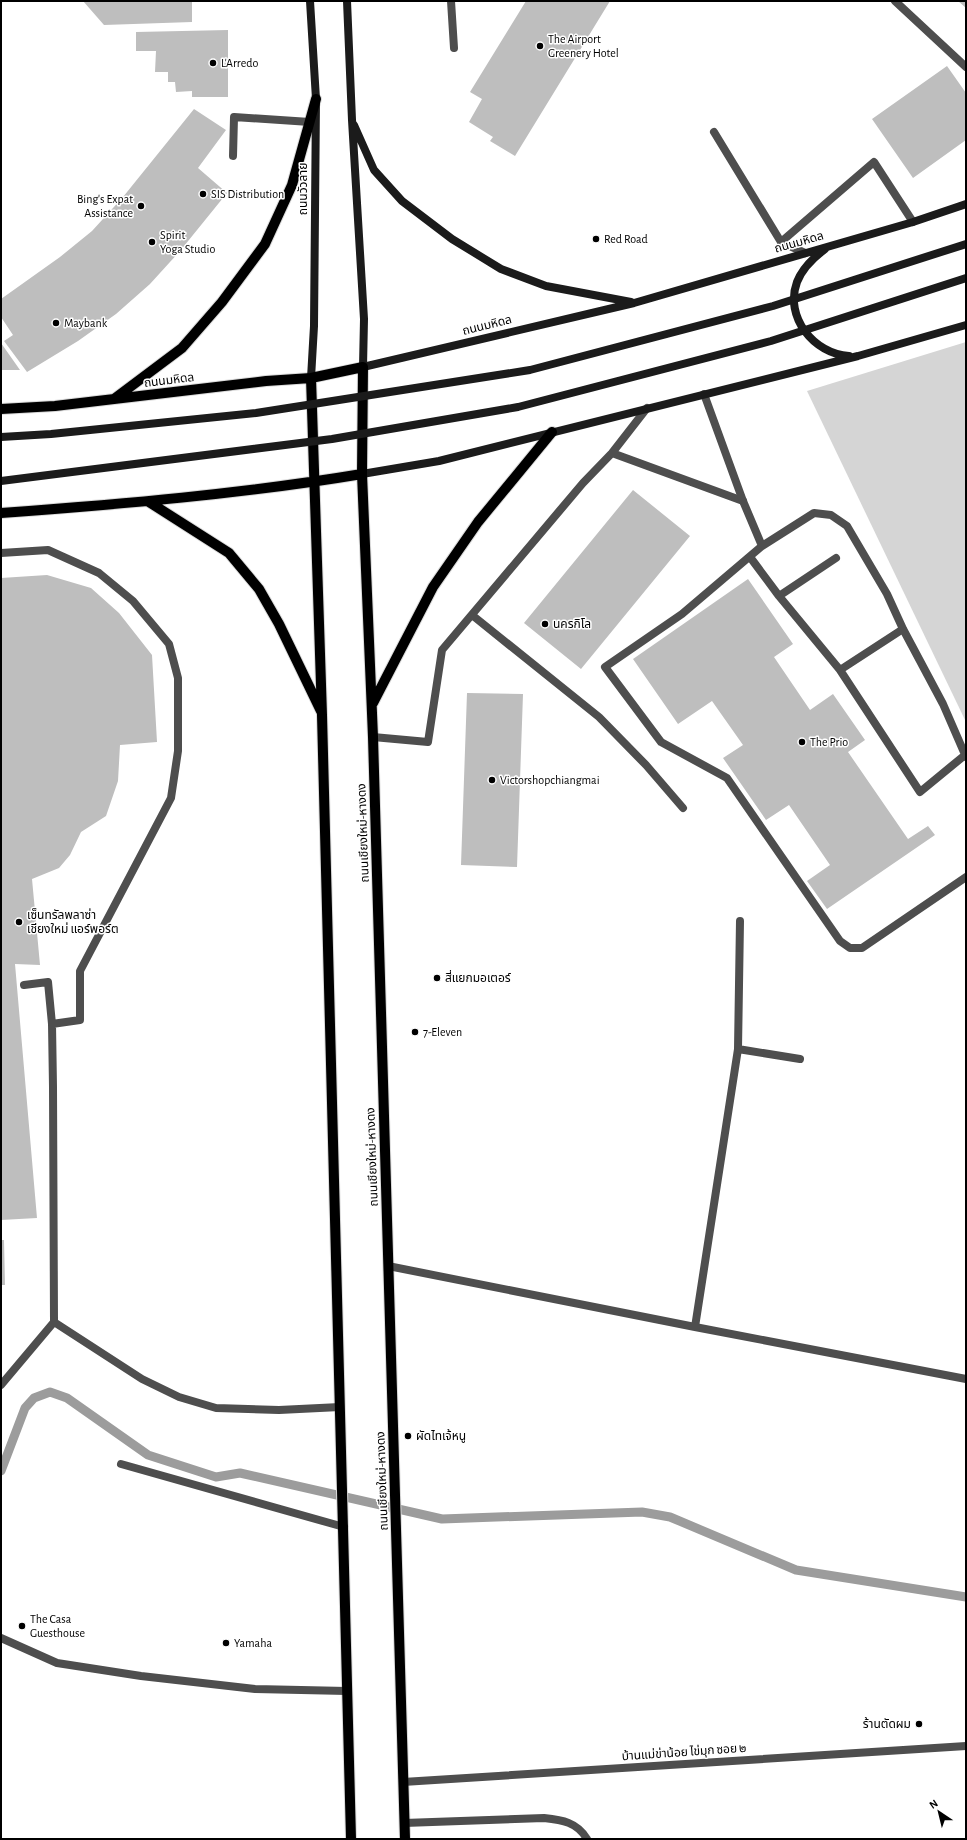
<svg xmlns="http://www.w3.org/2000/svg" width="967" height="1840" viewBox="0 0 967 1840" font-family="'Alegreya Sans','Noto Sans Thai',sans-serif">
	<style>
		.green { fill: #d5d5d5 }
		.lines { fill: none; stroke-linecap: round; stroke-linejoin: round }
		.stream { stroke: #9c9c9c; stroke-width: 9 }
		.building { fill: #bebebe }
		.primary-casing { stroke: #dbdbdb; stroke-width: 12 }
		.service { stroke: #4e4e4e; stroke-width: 8 }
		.minor { stroke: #4e4e4e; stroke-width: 8 }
		.secondary { stroke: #1b1b1b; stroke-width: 8 }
		.primary { stroke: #000; stroke-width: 10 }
		.secondary-bridge { stroke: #1b1b1b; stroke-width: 8 }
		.poi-dot { fill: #000; stroke: #fff; stroke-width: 1.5 }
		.labels { text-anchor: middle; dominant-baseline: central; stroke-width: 3; stroke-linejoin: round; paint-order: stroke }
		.poi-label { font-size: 12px; fill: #000; stroke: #fff; text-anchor: start }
		.street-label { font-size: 12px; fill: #000; stroke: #fff }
	</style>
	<rect width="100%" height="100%" fill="#fff"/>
	<!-- green -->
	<path class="green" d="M966,342V722L807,391Z"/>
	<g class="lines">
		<!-- stream -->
		<path class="stream" d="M1,1471L25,1408L34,1398L50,1392L67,1398L148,1455L216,1477L240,1473L442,1519L642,1512L670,1517L796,1570L966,1597"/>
	</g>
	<!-- building -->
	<path class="building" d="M83,1H192V22L104,25Z
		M526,1H610L515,156L490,141L493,137L469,122L482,99L470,92Z
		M958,1H966V8Z
		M228,30V97H192V91L176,92L175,82H168V72H155L156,51H136V32Z
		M947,66L966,93V140L913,178L872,119Z
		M194,109L226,130L198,168L227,193L180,251L150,284L116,314L78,341L27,372L4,341L13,335L1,317V299L60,257L92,231L123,197Z
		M1,343L20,370H1Z
		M633,490L690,536L581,669L524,623Z
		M47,575L91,588L119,613L152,655L157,742L120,745L118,781L106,816L81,832L70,855L59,868L32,879L40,965L15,964L37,1218L1,1220V578Z
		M748,579L793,644L774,657L810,710L833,694L865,740L848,752L908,839L928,826L935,835L827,909L807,881L830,865L789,805L766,820L723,758L743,745L712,701L678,724L633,659Z
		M467,693L523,694L517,867L461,865Z
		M1,1240H4L5,1285H1Z"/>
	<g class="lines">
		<defs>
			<path id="primary" d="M311,378L322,715L351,1839
				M114,399L182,348L222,302L265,244L292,185L316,99
				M1,409L55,406L266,381L311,378L363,367L362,474L373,737L405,1839
				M149,502L229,553L259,589L279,624L321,711
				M1,513C122,504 242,494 362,474
				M373,703L433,587L478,522L552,432"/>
		</defs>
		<!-- primary casing -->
		<use href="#primary" class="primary-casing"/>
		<!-- service -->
		<path class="service" d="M451,1L454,48
			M714,132L781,242
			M233,156L234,117L310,122
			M805,253L781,242L874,162L913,222
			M612,453L743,501
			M1,553L48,550L99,573L133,601L169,644L178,678V751L171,798L80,971V1020L52,1024L53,1087L54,1322
			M472,615L599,717L646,765L683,808
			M373,737L428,742L442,650L583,483L612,453L647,408
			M24,985L48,982L52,1024
			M1,1385L54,1322L142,1379L179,1397L216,1408L279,1410L340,1407
			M121,1464L344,1527
			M1,1638L57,1663L141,1676L255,1689L347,1691
			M404,1823L544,1818C562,1820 577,1822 587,1839"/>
		<!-- minor -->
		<path class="minor" d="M895,1L966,67
			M704,394L743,501L762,546
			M750,557L779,596L840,670L920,792L965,755
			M779,596L836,558
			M840,670L903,629
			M966,757L943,704L903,629L887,594L847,526L831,515L814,513L762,546L682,614L605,667L661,742L727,778L840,941L850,948H862L966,877
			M738,1049L800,1059
			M388,1266L695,1327L966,1379
			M695,1327L738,1049L740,921
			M403,1782L966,1746"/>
		<!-- secondary -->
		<path class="secondary" d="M310,1L316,99L314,326L311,378
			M347,1L352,120L364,319L363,367L634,303L913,222L966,204
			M354,125L374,170L402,201L452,239L501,269L546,286L631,302
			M825,249C813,258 802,269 797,282C784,317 814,354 849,356
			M362,474L439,461L858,356L966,325"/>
		<!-- primary -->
		<use href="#primary" class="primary"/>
		<!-- secondary-bridge -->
		<path class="secondary-bridge" d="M1,437L51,434L256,413L530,370L773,306L966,244
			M1,481L332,439L518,407L771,341L966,278"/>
	</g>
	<!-- markers -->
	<g class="poi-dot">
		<circle cx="540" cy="46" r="4"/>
		<circle cx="213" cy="63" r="4"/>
		<circle cx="203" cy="194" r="4"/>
		<circle cx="141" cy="206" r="4"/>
		<circle cx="596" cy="239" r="4"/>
		<circle cx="152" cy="242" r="4"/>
		<circle cx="56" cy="323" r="4"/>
		<circle cx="545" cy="624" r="4"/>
		<circle cx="802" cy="742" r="4"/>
		<circle cx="492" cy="780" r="4"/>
		<circle cx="19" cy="922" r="4"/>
		<circle cx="437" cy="978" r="4"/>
		<circle cx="415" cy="1032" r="4"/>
		<circle cx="408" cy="1436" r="4"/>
		<circle cx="22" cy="1626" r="4"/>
		<circle cx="226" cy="1643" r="4"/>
		<circle cx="919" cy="1724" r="4"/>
	</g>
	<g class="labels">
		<!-- poi labels -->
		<g class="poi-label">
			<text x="548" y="39">The Airport<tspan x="548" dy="14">Greenery Hotel</tspan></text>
			<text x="221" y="63">L'Arredo</text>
			<text x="211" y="194">SIS Distribution</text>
			<text x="133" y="199" text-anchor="end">Bing's Expat<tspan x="133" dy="14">Assistance</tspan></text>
			<text x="160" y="235">Spirit<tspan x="160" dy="14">Yoga Studio</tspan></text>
			<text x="604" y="239">Red Road</text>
			<text x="64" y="323">Maybank</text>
			<text x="553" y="624">นครกิโล</text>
			<text x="810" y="742">The Prio</text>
			<text x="500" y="780">Victorshopchiangmai</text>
			<text x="27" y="915">เซ็นทรัลพลาซ่า<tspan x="27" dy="14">เชียงใหม่ แอร์พอร์ต</tspan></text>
			<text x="445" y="978">สี่แยกมอเตอร์</text>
			<text x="423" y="1032">7-Eleven</text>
			<text x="416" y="1436">ผัดไทเจ้หนู</text>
			<text x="30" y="1619">The Casa<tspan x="30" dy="14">Guesthouse</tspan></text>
			<text x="234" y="1643">Yamaha</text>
			<text x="911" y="1724" text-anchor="end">ร้านตัดผม</text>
		</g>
		<!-- street labels -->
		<g class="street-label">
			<text transform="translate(303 189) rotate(-90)">ถนนวัวลาย</text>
			<text transform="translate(799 242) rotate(-16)">ถนนมหิดล</text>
			<text transform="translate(487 325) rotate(-14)">ถนนมหิดล</text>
			<text transform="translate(169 380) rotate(-7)">ถนนมหิดล</text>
			<text transform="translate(363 833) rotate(-92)">ถนนเชียงใหม่-หางดง</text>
			<text transform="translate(372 1157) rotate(-92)">ถนนเชียงใหม่-หางดง</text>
			<text transform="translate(382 1481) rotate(-92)">ถนนเชียงใหม่-หางดง</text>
			<text transform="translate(684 1752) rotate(-4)">บ้านแม่ข่าน้อย ไข่มุก ซอย ๒</text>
		</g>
	</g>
	<!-- border -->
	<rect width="967" height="1840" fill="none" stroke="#000000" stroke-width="4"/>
	<!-- north arrow -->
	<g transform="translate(939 1812) rotate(325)" stroke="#ffffff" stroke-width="3" paint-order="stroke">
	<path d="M0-3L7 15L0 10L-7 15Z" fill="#000000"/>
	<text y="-6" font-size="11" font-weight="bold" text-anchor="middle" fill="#000000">N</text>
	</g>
</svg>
